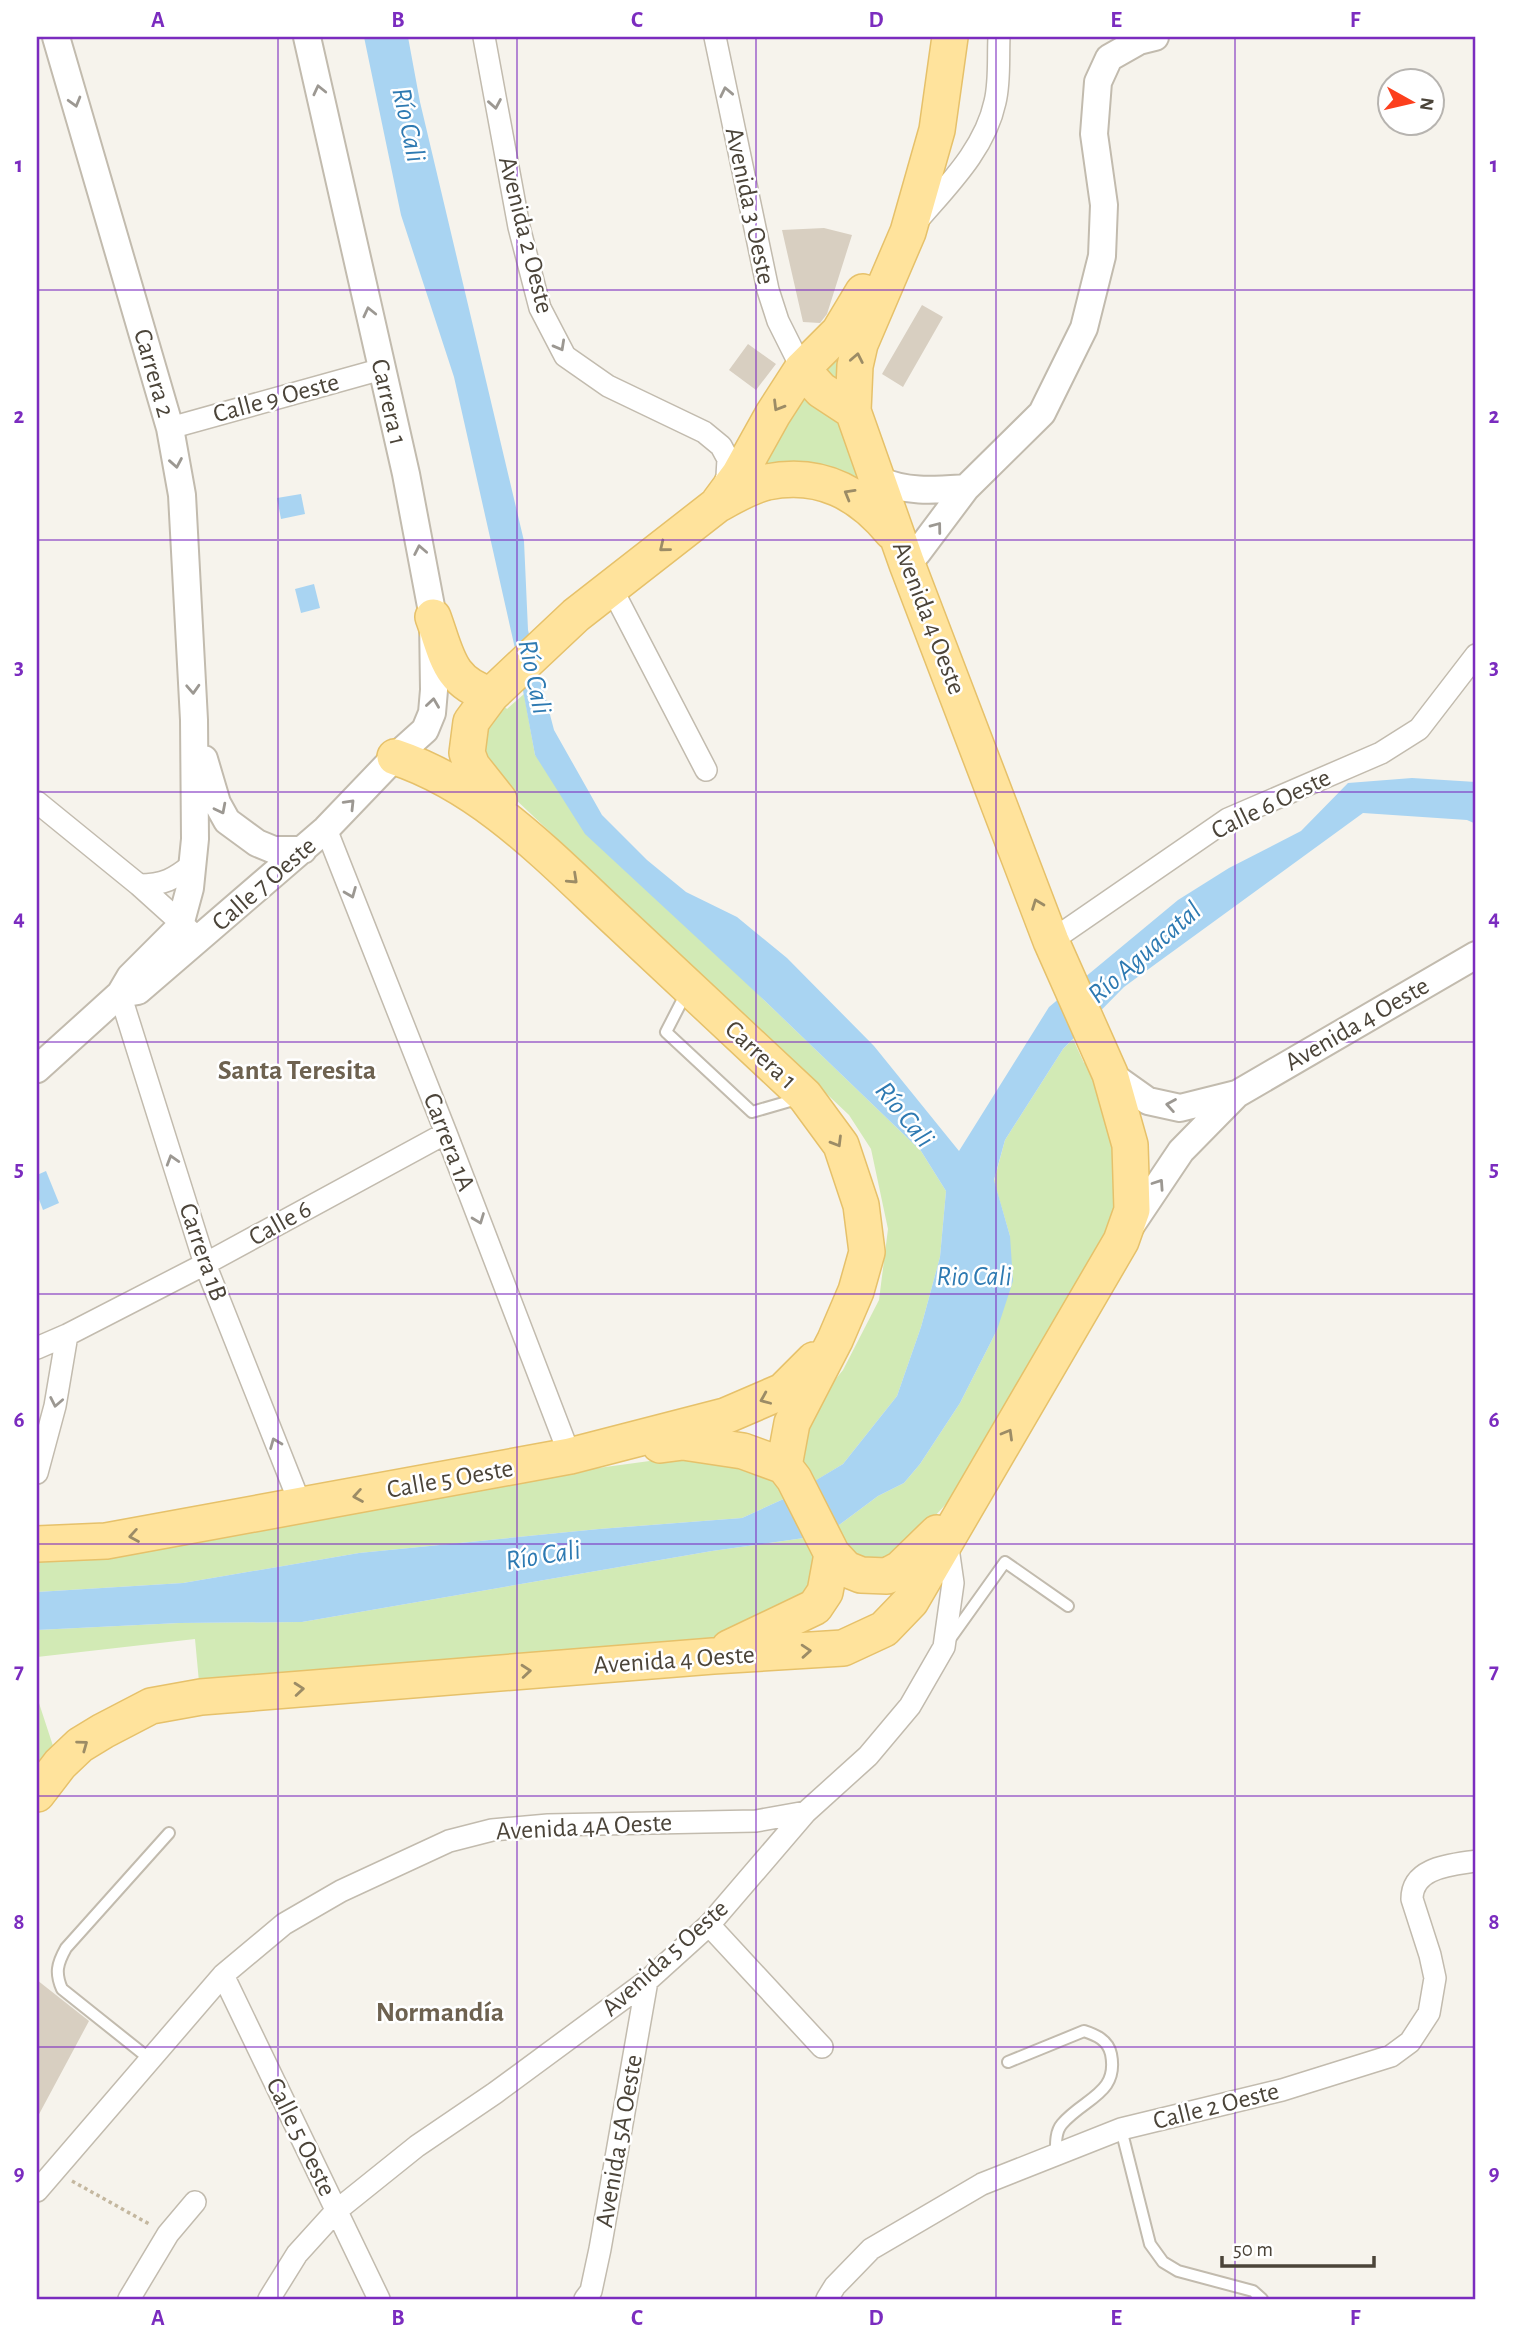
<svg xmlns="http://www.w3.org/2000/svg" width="1513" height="2336" viewBox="0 0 1513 2336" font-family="'Alegreya Sans',sans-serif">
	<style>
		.green { fill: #d2eab5 }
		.water { fill: #a9d4f2 }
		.building { fill: #d8cfc1 }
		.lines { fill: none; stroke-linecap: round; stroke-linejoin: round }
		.service-casing { stroke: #c2bbae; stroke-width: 14 }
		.minor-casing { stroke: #c2bbae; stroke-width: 24 }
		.tertiary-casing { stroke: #c2bbae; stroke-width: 30 }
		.primary-casing { stroke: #e6c16a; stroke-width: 38 }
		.path { stroke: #c4b79f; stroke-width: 3.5; stroke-dasharray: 3.5 3.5; stroke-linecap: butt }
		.service { stroke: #fff; stroke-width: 10 }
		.minor { stroke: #fff; stroke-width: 21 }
		.tertiary { stroke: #fff; stroke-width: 26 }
		.primary { stroke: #ffe39c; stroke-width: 35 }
		.oneway { stroke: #9c9892 }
		.oneway2 { stroke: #9c8c66 }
		.grid { fill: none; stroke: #7b2cbf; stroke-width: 2; stroke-opacity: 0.55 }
		.labels { text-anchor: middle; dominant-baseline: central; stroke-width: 5; stroke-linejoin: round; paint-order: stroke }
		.street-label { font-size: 26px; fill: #4b4439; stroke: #fff }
		.water-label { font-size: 28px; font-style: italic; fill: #2e7ab2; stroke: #fff }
		.neighbourhood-label { font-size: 28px; font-weight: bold; fill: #6e6250; stroke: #fff }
		.neatline { fill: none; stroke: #7b2cbf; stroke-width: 2.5 }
		.grid-label { font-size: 23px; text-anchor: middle; font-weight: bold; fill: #7b2cbf }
	</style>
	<rect width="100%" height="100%" fill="#f6f3ec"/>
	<!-- green -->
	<path class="green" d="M860,344L868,505L739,475L802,369Z
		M524,694L535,755L764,1000L921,1151L946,1191L940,1257L921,1327L897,1396L843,1464L810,1484L796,1456L809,1412L843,1370L879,1300L888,1229L871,1149L849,1115L494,779L484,756L487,726L505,707L507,709Z
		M1073,1039L1084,1063L1088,1062L1115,1150L1116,1207L1108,1231L961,1488L904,1549L881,1564L851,1556L835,1528L878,1496L904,1483L920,1464L960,1403L997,1330L1010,1236L994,1181L1005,1140L1063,1049Z
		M679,1457L777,1472L788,1497L742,1518L599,1529L359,1553L183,1583L37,1592V1558L576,1471Z
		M811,1537L819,1549L809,1601L709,1641L199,1682L195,1639L37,1657V1630L179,1623L302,1622L712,1551Z
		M37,1697L55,1752L37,1773Z"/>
	<!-- water -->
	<path class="water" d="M364,37H408L420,102L524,541L528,630L554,730L602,815L647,860L686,892L737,917L787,958L874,1046L959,1151L1049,1007L1178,900L1229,868L1301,831L1348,783L1412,778L1476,782V824L1467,820L1363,813L1124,987L1063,1049L1005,1140L994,1180L1010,1236L1013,1281L997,1330L960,1403L920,1464L904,1483L878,1496L835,1528L811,1537L712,1551L302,1622L179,1623L37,1630V1592L183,1583L359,1553L599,1529L742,1518L788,1497L843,1464L897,1396L921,1327L940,1257L946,1191L921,1151L764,1000L585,834L535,755L516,653L454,377L401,215Z
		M301,494L305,514L281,519L277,498Z
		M314,584L320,608L301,613L295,589Z
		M46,1171L59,1203L43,1210L37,1194V1175Z"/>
	<!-- building -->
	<path class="building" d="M824,228L852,235L827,314L820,323L803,322L782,230Z
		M922,305L943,317L903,387L882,374Z
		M748,344L776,364L756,390L729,370Z
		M37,1980L89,2021L37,2118Z"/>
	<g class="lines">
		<defs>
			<path id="service" d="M686,993L666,1032L752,1112L797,1099
				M950,1639L1005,1562L1068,1606
				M151,2060L62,1989C55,1973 57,1964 66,1948L169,1833
				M1008,2062L1084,2031C1096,2035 1108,2040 1111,2054C1119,2094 1084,2098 1062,2124C1055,2132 1056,2145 1056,2155
				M1121,2129L1150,2244L1163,2262L1178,2271L1253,2291L1262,2299"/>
			<path id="minor" d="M484,37L519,227L540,308L565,356L608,386L704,432L721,446L728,459L727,476L724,486
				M715,37L768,290L778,321L802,369
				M918,220C948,185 985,149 995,102C1000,82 998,58 999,37
				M170,428L382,369
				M612,589L706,770
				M37,802L139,885L190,931
				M326,829L446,1133L570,1456
				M139,885C164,885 174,879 193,864
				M1051,941L1228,819L1381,753L1419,729L1476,655
				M120,994L205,1264L301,1506
				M37,1348L67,1335L205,1264L446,1133
				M37,1473L55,1406L67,1335
				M709,1925L822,2047
				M223,1975L379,2299
				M37,2191L223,1975L284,1924L341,1891L449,1841L492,1830L548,1825L756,1821L806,1812
				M129,2299L168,2234L195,2202
				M269,2299L297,2254L336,2211L417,2146L495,2093L647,1981L709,1925L806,1812L868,1756L910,1706L944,1647L953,1583L947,1541
				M585,2299L591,2291L600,2249L647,1981
				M827,2299L835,2286L871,2249L982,2184L1121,2129L1282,2090L1391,2056L1410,2042L1429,2013L1435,1978L1430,1955L1412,1899C1412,1867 1451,1865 1476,1861"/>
			<path id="tertiary" d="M879,480C907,493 936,490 966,488
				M907,564L918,552L966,488L1042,413L1084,328L1102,256L1104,205L1094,134L1098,82L1109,58L1139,41L1155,37
				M204,759L217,803L227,821L257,843L274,850H303
				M120,994L138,991L326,829L395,757L425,730L432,713L434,690L433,617L406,474L307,37
				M37,1069L120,994L130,977L176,931L180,925L190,888L195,839L194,720L182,495L170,428L56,37
				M1110,1074L1148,1101L1180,1108L1236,1094
				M1130,1227L1181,1151L1237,1094L1476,955"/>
			<path id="primary" d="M802,369L821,390L853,411
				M719,502L739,475L773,414L802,369L839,332L863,292
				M433,617C447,655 448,682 491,695
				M395,757C485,787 551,859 619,922C681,980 743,1038 805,1096L841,1145L861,1205L867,1252L856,1291L835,1340L792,1423L784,1466
				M499,800L472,766L467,753L471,722L491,695L576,615L717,505C733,496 750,486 767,482C820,471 860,493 892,532
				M660,1445L683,1442L743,1451L784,1466L794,1479L832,1554L846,1569L861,1575L887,1576L900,1569L937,1533
				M37,1544L106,1541L570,1456L725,1416L783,1391L814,1360
				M729,1648L815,1607L825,1592L832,1554
				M37,1794L60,1764L80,1745L103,1731L151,1706L201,1697L713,1656L843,1648L884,1629L911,1601L1121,1241L1132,1210L1130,1145L1110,1074L1051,941L907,564L853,411L855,366L860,344L908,232L937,130L950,37"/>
		</defs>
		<!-- service casing -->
		<use href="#service" class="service-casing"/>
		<!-- minor casing -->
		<use href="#minor" class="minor-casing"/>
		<!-- tertiary casing -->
		<use href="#tertiary" class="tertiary-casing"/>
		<!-- primary casing -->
		<use href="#primary" class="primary-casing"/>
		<!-- path -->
		<path class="path" d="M72,2181L151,2225"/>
		<!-- service -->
		<use href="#service" class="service"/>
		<!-- minor -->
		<use href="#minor" class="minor"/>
		<!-- tertiary -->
		<use href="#tertiary" class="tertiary"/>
		<!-- primary -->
		<use href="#primary" class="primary"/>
	</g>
	<!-- one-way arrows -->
	<defs><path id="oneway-chevron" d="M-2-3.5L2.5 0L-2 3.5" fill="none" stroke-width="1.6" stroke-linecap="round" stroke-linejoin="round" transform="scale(1.75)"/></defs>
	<g class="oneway">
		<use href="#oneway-chevron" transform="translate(319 90) rotate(-103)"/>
		<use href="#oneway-chevron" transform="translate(726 92) rotate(-102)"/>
		<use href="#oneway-chevron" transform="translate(75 102) rotate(74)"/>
		<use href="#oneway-chevron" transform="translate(495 104) rotate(80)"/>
		<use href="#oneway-chevron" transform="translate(369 312) rotate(-103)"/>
		<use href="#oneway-chevron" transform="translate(560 346) rotate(61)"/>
		<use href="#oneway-chevron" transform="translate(176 463) rotate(80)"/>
		<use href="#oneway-chevron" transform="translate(937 527) rotate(-53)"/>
		<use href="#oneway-chevron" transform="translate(420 550) rotate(-101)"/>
		<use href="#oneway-chevron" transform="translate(193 689) rotate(87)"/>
		<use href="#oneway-chevron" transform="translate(433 703) rotate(-82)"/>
		<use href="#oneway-chevron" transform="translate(350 804) rotate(-46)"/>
		<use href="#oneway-chevron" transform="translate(221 809) rotate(63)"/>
		<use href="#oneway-chevron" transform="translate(351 893) rotate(68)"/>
		<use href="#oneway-chevron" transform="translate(1171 1105) rotate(-170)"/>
		<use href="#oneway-chevron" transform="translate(172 1160) rotate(-107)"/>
		<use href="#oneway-chevron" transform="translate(1159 1184) rotate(-56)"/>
		<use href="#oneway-chevron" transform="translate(479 1219) rotate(69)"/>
		<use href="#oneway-chevron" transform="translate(56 1402) rotate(101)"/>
		<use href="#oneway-chevron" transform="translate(275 1443) rotate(-112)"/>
	</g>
	<g class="oneway2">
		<use href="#oneway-chevron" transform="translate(857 358) rotate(-79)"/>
		<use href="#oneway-chevron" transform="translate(778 406) rotate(121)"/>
		<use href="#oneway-chevron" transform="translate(849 494) rotate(-150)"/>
		<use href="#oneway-chevron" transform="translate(664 547) rotate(141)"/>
		<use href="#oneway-chevron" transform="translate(573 879) rotate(43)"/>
		<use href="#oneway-chevron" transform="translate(1037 904) rotate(-111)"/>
		<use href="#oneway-chevron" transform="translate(837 1142) rotate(59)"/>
		<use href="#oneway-chevron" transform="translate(765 1399) rotate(157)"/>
		<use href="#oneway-chevron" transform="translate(1008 1434) rotate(-60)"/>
		<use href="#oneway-chevron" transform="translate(358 1496) rotate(170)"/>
		<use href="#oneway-chevron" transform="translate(134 1536) rotate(170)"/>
		<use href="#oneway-chevron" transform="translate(806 1651) rotate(-4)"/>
		<use href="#oneway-chevron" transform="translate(526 1671) rotate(-5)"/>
		<use href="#oneway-chevron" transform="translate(299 1689) rotate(-5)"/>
		<use href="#oneway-chevron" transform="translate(83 1745) rotate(-36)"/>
	</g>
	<!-- grid -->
	<path class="grid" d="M278,37V2299M517,37V2299M756,37V2299M996,37V2299M1235,37V2299M37,290H1476M37,540H1476M37,792H1476M37,1042H1476M37,1294H1476M37,1544H1476M37,1796H1476M37,2047H1476"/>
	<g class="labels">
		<!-- street labels -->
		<g class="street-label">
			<text transform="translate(750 206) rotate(78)">Avenida 3 Oeste</text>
			<text transform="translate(526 235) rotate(76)">Avenida 2 Oeste</text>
			<text transform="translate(154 373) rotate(74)">Carrera 2</text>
			<text transform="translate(276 398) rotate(-15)">Calle 9 Oeste</text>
			<text transform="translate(389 402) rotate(77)">Carrera 1</text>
			<text transform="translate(929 618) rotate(69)">Avenida 4 Oeste</text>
			<text transform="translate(1271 804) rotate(-26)">Calle 6 Oeste</text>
			<text transform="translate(264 884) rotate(-41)">Calle 7 Oeste</text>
			<text transform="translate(1357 1024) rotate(-30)">Avenida 4 Oeste</text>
			<text transform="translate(761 1055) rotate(43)">Carrera 1</text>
			<text transform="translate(449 1142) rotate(69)">Carrera 1A</text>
			<text transform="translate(280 1223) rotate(-29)">Calle 6</text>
			<text transform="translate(203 1252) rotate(71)">Carrera 1B</text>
			<text transform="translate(450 1479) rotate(-10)">Calle 5 Oeste</text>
			<text transform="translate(674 1660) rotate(-4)">Avenida 4 Oeste</text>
			<text transform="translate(584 1827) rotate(-3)">Avenida 4A Oeste</text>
			<text transform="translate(665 1958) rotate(-42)">Avenida 5 Oeste</text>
			<text transform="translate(1216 2106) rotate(-14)">Calle 2 Oeste</text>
			<text transform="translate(301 2137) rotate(64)">Calle 5 Oeste</text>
			<text transform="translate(619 2141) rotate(-80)">Avenida 5A Oeste</text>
		</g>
		<!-- water labels -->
		<g class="water-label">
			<text transform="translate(408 125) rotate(78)">Río Cali</text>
			<text transform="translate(534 677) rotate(78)">Río Cali</text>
			<text transform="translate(1145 953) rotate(-41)">Río Aguacatal</text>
			<text transform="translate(904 1115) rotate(51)">Río Cali</text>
			<text x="974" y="1277">Rio Cali</text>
			<text transform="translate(543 1556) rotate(-9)">Río Cali</text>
		</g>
		<!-- neighbourhood labels -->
		<g class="neighbourhood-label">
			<text x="297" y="1071">Santa Teresita</text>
			<text x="440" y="2013">Normandía</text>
		</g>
	</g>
	<!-- border -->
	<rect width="1513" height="2336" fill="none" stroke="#ffffff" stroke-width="77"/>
	<!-- north arrow -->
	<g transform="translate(1411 102) rotate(98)"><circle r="33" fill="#ffffff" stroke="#b7b4b0" stroke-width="2"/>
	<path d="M0-5L12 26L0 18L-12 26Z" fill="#fc3f1d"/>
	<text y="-10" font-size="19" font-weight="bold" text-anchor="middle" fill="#4b4439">N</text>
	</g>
	<!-- scale -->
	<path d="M1222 2256v10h152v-10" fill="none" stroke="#4b4439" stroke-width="3.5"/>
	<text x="1233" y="2256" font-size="21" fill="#4b4439" stroke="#ffffff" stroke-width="5" paint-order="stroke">50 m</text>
	<rect x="38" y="38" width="1436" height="2260" class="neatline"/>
	<g class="grid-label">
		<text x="158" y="27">A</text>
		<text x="398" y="27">B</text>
		<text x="637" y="27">C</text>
		<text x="876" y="27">D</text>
		<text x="1116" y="27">E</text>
		<text x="1355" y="27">F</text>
		<text x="19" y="172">1</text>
		<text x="1494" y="172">1</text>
		<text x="19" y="423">2</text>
		<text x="1494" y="423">2</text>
		<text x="19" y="674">3</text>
		<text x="1494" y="674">3</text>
		<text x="19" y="925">4</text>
		<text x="1494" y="925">4</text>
		<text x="19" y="1176">5</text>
		<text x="1494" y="1176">5</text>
		<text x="19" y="1427">6</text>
		<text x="1494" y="1427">6</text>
		<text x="19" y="1678">7</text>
		<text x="1494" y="1678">7</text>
		<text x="19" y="1929">8</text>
		<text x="1494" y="1929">8</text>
		<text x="19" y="2180">9</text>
		<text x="1494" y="2180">9</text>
		<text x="158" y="2325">A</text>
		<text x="398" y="2325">B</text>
		<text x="637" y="2325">C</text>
		<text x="876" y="2325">D</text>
		<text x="1116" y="2325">E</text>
		<text x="1355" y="2325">F</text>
	</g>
</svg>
